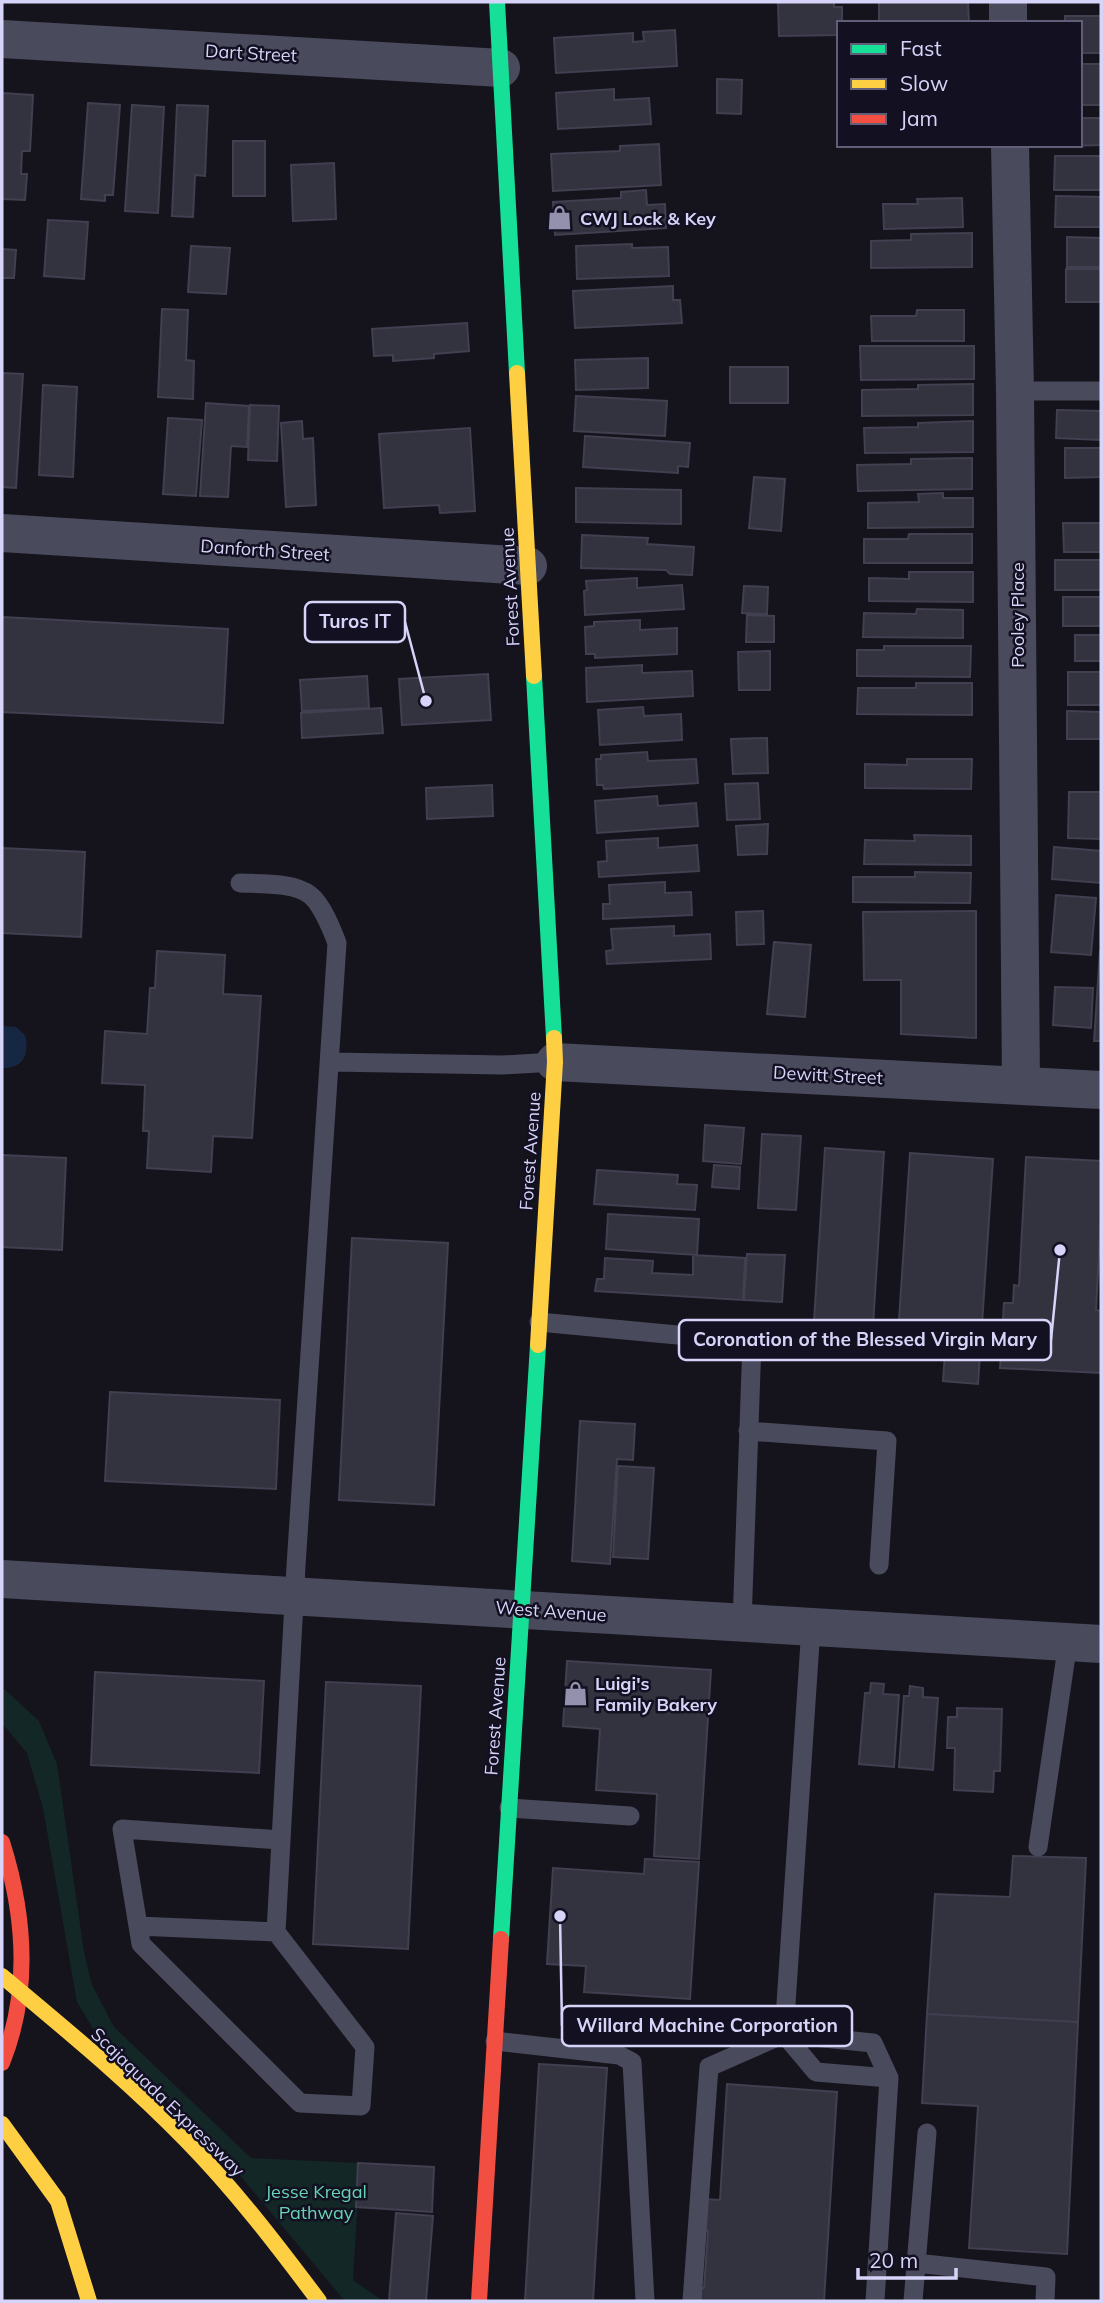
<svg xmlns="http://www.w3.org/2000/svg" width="1103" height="2303" viewBox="0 0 1103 2303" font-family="Mulish,sans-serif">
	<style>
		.green { fill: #132727 }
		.water { fill: #152742 }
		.building { fill: #33323f; stroke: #413f50; stroke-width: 2 }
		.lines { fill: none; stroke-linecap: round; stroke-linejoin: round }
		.lane { stroke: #4a4a5d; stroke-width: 19 }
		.street { stroke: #4a4a5d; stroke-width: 38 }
		.fast { stroke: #16e098; stroke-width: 16 }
		.slow { stroke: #ffcf43; stroke-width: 16 }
		.jam { stroke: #f24e42; stroke-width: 16 }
		.slow-bridge { stroke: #ffcf43; stroke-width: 16 }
		.labels { text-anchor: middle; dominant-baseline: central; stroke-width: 5; stroke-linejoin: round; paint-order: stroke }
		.street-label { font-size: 18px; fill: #d7d4fa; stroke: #121021 }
		.poi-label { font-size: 18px; font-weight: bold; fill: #d7d4fa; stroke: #121021; text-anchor: start }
		.park-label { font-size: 18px; fill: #68d3b4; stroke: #121021 }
		.leader { fill: none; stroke: #d7d4fa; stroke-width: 2.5 }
		.callout-dot { fill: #d7d4fa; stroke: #121021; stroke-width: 2.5 }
		.callout { fill: #121021; stroke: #d7d4fa; stroke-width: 2.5 }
		.callout-label { font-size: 19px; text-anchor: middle; font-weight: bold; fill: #d7d4fa }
	</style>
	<rect width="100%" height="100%" fill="#15141d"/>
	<!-- green -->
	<path class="green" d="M2,1687L39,1721L57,1764L84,1952L92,1985L114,2027L251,2158L360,2163L353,2280L383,2301H345L232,2166L92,2027L77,2002L43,1808L27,1753L2,1723Z"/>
	<!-- water -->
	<path class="water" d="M2,1026L16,1027L25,1035C30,1054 23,1069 2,1068Z"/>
	<!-- building -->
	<path class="building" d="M778,2H834V7H842V23H839V35L779,36Z
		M879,2H968L969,23H879Z
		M1065,16H1101V53H1080V23H1065Z
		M675,30L677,66L556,73L554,38L633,33V42L644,41L643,32Z
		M1080,64H1101V105H1080Z
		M717,79L742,80L741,114L717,113Z
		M614,89V100L649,98L651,124L558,129L556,93Z
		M2,93L33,95L30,151H22L21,174H27L25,200L2,199Z
		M88,103L120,105L113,195H105V201L81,199Z
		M132,105L164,107L158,213L125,211Z
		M177,105L208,106L205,176L195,175L193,217L172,216Z
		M1080,118H1101V145L1068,146L1080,145Z
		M233,141H265V196H233Z
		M659,144L661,185L553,191L551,154L620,151V146Z
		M1055,156H1101V190H1054Z
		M334,163L336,219L293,221L291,165Z
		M646,190L647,205L665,204L666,228L555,235L553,202L621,198V192Z
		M1056,196L1101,197V227H1055Z
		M962,198L963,227L884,229L883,204H918L917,199Z
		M48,220L88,222L84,279L44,276Z
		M972,233V267L871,268V241L911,240V234Z
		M1067,237L1101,238V267H1067Z
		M632,244V248L668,247L669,276L577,279L576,246Z
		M191,246L230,248L226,294L188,292Z
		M2,249L16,250L14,278H2Z
		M1066,269H1101V302H1066Z
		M673,286V300H680L682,323L575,328L573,291Z
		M162,309L188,310L186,360L194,361L193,399L158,397Z
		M917,310H964V341H872L871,316H916Z
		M467,323L469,351L434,354V358L393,361V355L374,356L372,329Z
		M860,346H974V379L861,380Z
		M648,358V388L576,390L575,360Z
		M730,367H788V403H730Z
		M2,373L23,374L16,488L2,487Z
		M973,384V415L862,416V390L918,389V385Z
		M43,385L77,387L73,477L39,475Z
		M576,396L667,401L665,436L574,431Z
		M206,403L249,406L247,447L231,446L228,497L200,496Z
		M250,405L279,406L277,461L248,460Z
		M1057,410L1101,411V440L1056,438Z
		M168,418L202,420L196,496L163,494Z
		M302,421L303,439L313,438L316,505L286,507L281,423Z
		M973,421V452L865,453L864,428L918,427V423Z
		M470,428L475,511L440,513L439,505L384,508L379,434Z
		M585,436L690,443L688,467L678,466V473L583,467Z
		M1065,448H1101V477L1065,478Z
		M972,458V489L858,491L857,465L911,464V459Z
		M754,477L785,479L781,531L749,528Z
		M576,488L681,490V524L576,522Z
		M943,493V498H973V527L868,528V503L919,502L918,494Z
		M1063,523H1101V552H1064Z
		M909,534H972V563H864V539H908Z
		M582,535L648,538L647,544L694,547L692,575L670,574L666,570L581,568Z
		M1055,560H1101V590H1055Z
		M909,572H973V602L869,601V578L909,579Z
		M637,578V588L682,585L684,609L585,615L584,591L587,590L586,581Z
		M744,586L768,587L767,614L742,613Z
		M1063,597H1101V626H1063Z
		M917,609L963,610V638L863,637L864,613L916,614Z
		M747,615L774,616V642H746Z
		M2,617L228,629L223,723L2,712Z
		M640,620V630L677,628V654L595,658V654H586L585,627L594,626V622Z
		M1075,635H1101V661H1075Z
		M884,646H971L970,677L857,676V650H884Z
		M770,651V690H739L738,652Z
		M642,665V673L692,671L693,696L587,702L586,668Z
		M1068,672H1101V705H1068Z
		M488,674L491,720L402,725L399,679Z
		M367,676L369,708L302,711L300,680Z
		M916,683H972V715L857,714L858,688H916Z
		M643,707L644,716L681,714L682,740L600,745L598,710Z
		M381,708L383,733L302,738L301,713Z
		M1067,711L1101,712V739H1067Z
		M767,738L768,773L733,774L731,739Z
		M647,752L648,761L696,759L698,783L604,789L603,785H597L596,759H601V755Z
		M907,759H972L971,789L865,788V764L907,765Z
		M758,783L760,819L727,820L725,784Z
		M492,785L493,816L427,819L426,788Z
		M1069,792H1101V839L1068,838Z
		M657,796L658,806L696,803L698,826L597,833L595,801Z
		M768,824L767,854L738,855L736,826Z
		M914,835L971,836V865L864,864L865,840L915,841Z
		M658,838V848L697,845L699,871L599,877L598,862L607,861L606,841Z
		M1054,847L1101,851V883L1052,879Z
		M2,848L85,852L81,937L2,933Z
		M915,872L971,873L970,903L853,902V877H915Z
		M665,882V893L691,892L692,915L603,919V904H610L609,885Z
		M1056,895L1096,898L1091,955L1051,952Z
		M763,911L764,944L737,945L736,912Z
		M976,911V1038L901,1034V980H864L863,912Z
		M674,926V936L710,934L711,959L607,964L606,951L613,950L611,929Z
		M774,942L811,945L805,1017L767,1014Z
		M157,951L225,955L223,994L261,996L252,1138L213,1136L211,1172L147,1168L149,1131H143L145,1085L102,1083L105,1031L147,1034L150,988H155Z
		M1100,951H1101V1041H1094Z
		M1055,987L1093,988L1091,1028L1053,1025Z
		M705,1125L744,1128L741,1164L703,1161Z
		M762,1134L801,1136L796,1210L758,1208Z
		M825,1148L884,1152L873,1325L814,1321Z
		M910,1153L993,1159L978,1384L943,1381L946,1339L898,1335Z
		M2,1155L66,1158L62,1250L2,1247Z
		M1026,1157L1101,1161V1215L1096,1310L1101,1311V1373L1000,1368L1004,1303H1013L1014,1285L1019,1286Z
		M714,1165L740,1167L739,1189L712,1187Z
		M597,1170L678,1175L677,1184L697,1185L695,1210L594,1204Z
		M608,1214L699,1219L697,1255L606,1249Z
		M352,1238L448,1243L434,1505L339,1500Z
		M747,1254L785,1255L782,1302L744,1300Z
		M693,1255L745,1258L743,1300L595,1291L597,1279H604L605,1258L653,1261L652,1273L693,1275Z
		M110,1392L280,1400L276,1489L105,1481Z
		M580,1421L635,1424L633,1460L617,1459L610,1564L572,1561Z
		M618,1466L654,1468L648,1559L613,1557Z
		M567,1661L711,1670L699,1859L654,1856L657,1794L596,1790L600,1729L563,1726Z
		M95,1672L264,1681L259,1773L91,1765Z
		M326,1682L421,1686L408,1949L313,1944Z
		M871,1683L884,1684L883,1694L899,1695L894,1767L859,1764L865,1693H870Z
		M910,1686L923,1688V1697L938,1698L933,1770L899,1767L904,1696H909Z
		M957,1708L1002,1709L1000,1771H994L993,1792L954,1790L955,1748H947L948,1717H957Z
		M1013,1856L1086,1858L1078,2022L927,2014L935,1894L1010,1897Z
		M645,1859L699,1862L690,1999L584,1992L586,1966L547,1964L553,1868L644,1874Z
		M927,2014L1078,2022L1067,2254L969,2248L978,2106L922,2103Z
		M539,2064L607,2068L593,2301H525Z
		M727,2084L837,2092L824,2301H699L700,2288H704L708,2231H703L704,2199L720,2200Z
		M358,2163L434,2167L432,2212L356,2207Z
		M396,2213L433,2216L426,2301H389Z"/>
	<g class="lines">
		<!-- lane -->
		<path class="lane" d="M1015,391H1101
			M240,883C260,884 294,882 310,895C322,904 332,930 337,943L296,1566L276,1932L365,2047L361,2106L300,2103L141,1944L122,1829L281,1840
			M331,1062L503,1065L555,1062
			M539,1322L752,1342L742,1623
			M748,1431L887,1441L879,1565
			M811,1627L784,2034L816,2072L889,2078
			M509,1808L630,1816
			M1038,1847L1068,1642
			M138,1926L276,1932
			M495,2041L619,2055L632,2062L645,2301
			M916,2263L1046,2277L1045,2301
			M692,2301L709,2067L784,2034L873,2043L889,2078L875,2301
			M913,2301L927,2133"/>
		<!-- street -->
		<path class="street" d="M1008,2V23
			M2,39L501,68
			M1010,145L1015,391L1021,1085
			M2,533L528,566
			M555,1062L1101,1090
			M2,1579L1101,1644"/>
		<!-- fast -->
		<path class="fast" d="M497,2L517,373
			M534,676L554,1038
			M501,1939L538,1345"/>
		<!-- slow -->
		<path class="slow" d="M517,373L534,676
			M538,1345L555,1062L554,1038
			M2,2124L58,2201L89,2301"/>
		<!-- jam -->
		<path class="jam" d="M2,1842C25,1915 31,1991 2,2063
			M479,2301L501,1939"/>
		<!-- slow-bridge -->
		<path class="slow-bridge" d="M2,1976C65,2029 129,2081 186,2140C235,2190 277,2245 319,2301"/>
	</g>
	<!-- icons -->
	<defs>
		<symbol id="shop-bare" viewBox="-9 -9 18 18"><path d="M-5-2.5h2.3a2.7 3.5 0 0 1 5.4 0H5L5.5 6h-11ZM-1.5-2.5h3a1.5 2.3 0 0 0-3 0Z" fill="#9391ad" stroke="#121021" stroke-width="2.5" paint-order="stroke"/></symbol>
	</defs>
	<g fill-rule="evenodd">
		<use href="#shop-bare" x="542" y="200" width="35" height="35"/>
		<use href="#shop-bare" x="558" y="1676" width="35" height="35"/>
	</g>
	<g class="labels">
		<!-- street labels -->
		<g class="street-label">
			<text transform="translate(251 53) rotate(3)">Dart Street</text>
			<text transform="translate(265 550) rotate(4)">Danforth Street</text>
			<text transform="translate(510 587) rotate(-93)">Forest Avenue</text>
			<text transform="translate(1017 615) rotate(-90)">Pooley Place</text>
			<text transform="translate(828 1075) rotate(3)">Dewitt Street</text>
			<text transform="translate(530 1151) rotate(-86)">Forest Avenue</text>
			<text transform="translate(551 1611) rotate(4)">West Avenue</text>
			<text transform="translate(495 1716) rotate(-86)">Forest Avenue</text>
			<text transform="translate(168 2102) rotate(44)">Scajaquada Expressway</text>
		</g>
		<!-- poi labels -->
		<g class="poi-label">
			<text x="580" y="218">CWJ Lock &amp; Key</text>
			<text x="595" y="1683">Luigi's<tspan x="595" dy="21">Family Bakery</tspan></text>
		</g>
		<!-- park labels -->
		<g class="park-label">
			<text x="316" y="2191">Jesse Kregal<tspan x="316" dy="21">Pathway</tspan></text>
		</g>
	</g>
	<!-- callouts -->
	<path class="leader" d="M426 701L405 622M1060 1250L1051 1340M560 1916L562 2026"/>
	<g class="callout-dot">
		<circle cx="426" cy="701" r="7"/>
		<circle cx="1060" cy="1250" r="7"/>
		<circle cx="560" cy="1916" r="7"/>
	</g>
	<g class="callout">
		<rect x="305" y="602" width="100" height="40" rx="7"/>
		<rect x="679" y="1320" width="372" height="40" rx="7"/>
		<rect x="562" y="2006" width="290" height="40" rx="7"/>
	</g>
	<g class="callout-label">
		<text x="355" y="628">Turos IT</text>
		<text x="865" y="1346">Coronation of the Blessed Virgin Mary</text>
		<text x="707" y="2032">Willard Machine Corporation</text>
	</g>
	<!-- border -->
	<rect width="1103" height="2303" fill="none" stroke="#d7d4fa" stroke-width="7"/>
	<!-- legend -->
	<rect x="837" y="21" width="245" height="126" fill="#121021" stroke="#615e78" stroke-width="2"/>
	<rect x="851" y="44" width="35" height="10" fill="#16e098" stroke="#615e78" stroke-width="2"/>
	<text x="900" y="56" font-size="21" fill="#d7d4fa">Fast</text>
	<rect x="851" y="79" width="35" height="10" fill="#ffcf43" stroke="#615e78" stroke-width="2"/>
	<text x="900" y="91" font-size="21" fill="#d7d4fa">Slow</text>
	<rect x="851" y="114" width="35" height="10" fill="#f24e42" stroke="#615e78" stroke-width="2"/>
	<text x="900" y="126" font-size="21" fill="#d7d4fa">Jam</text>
	<!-- scale -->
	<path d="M858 2268v10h98v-10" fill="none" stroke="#d7d4fa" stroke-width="3.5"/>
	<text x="869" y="2268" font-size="21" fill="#d7d4fa" stroke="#121021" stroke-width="5" paint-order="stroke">20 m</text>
</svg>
